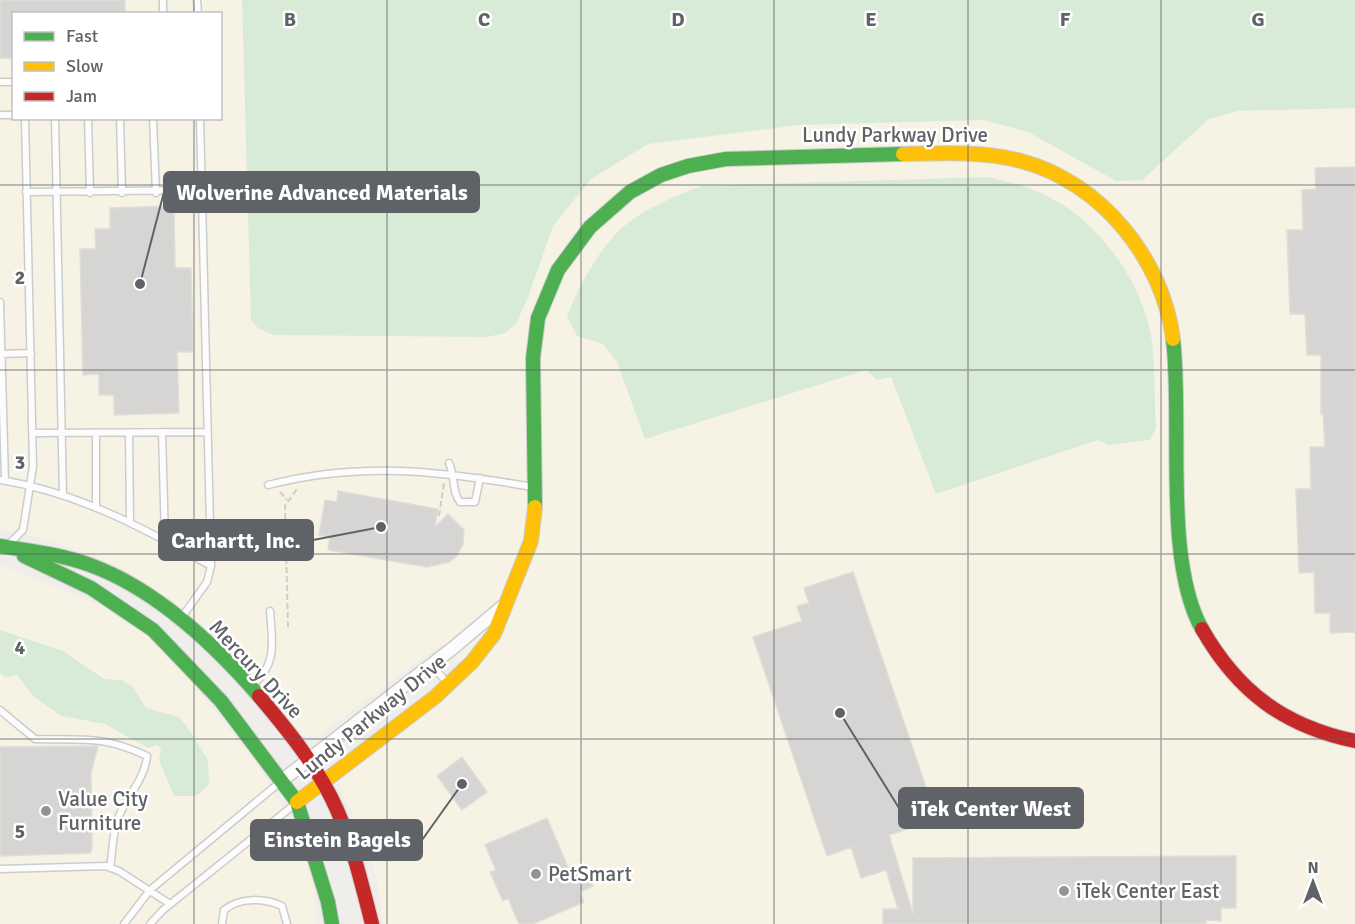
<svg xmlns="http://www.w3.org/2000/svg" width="1355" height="924" viewBox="0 0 1355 924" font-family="Signika,sans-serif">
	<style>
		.commercial { fill: #f7f3e4; fill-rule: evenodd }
		.green { fill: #d8ebd6 }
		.building { fill: #d6d5d3; stroke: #deddd9; stroke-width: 1.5 }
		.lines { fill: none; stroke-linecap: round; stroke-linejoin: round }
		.lane-casing { stroke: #cbcccc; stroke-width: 9 }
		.street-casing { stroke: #cbcccc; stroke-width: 15 }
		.fast-casing { stroke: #cacacb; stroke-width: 16 }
		.slow-casing { stroke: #cacacb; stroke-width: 16 }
		.jam-casing { stroke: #cacacb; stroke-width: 16 }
		.path { stroke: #cacfcc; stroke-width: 2; stroke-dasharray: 6 3; stroke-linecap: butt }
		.lane { stroke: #fdfcfc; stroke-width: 6 }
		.street { stroke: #fdfcfc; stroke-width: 12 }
		.fast { stroke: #4caf50; stroke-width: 14 }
		.slow { stroke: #ffc107; stroke-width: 14 }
		.jam { stroke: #c62828; stroke-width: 14 }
		.grid { fill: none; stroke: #5f6368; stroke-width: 1.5; stroke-opacity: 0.55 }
		.poi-dot { fill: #919496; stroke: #fff; stroke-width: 2 }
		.labels { text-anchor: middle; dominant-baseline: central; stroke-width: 5; stroke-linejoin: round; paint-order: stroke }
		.street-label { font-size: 21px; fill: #5f6368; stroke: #fff }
		.poi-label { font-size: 21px; fill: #5f6368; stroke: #fff; text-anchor: start }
		.grid-label { font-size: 20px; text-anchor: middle; font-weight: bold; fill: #5f6368; stroke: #fff; stroke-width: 5; stroke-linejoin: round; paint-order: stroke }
		.leader { fill: none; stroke: #5f6368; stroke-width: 2 }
		.callout-dot { fill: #5f6368; stroke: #fff; stroke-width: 2 }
		.callout { fill: #5f6368; stroke: #5f6368; stroke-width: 2 }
		.callout-label { font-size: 22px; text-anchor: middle; font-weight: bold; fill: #fff }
	</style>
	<rect width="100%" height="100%" fill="#efeeea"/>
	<!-- commercial -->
	<path class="commercial" d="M0,0H1355V924H383L376,875L368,849L340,788V779L471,672L442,643L322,733L315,736L301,735L250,673L256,668L170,600L123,569L85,553L47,540L0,529ZM14,14H220V118H14Z
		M0,565L102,606L148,637L188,677L259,767L301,840L314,887L316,924H0Z"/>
	<!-- green -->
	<path class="green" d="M242,0H1355V108L1237,111L1209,119L1142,180L1116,181L1028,132L983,120L799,125L648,144L591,179L553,226L528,297L516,324L505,333L487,337L273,335L258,328L251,320Z
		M989,177C1004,181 1020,184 1034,190C1091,213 1134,268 1149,326C1156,351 1154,400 1156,428L1150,440L1108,445L1098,440L936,494L891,377L877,380L866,370L645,439L617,362L603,344L577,336L567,316C578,288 600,246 624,226C646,208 675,196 702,186Z
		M0,630L63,651L104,679L121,680L132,686L146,708L179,717L188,728L208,760L209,785L196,796H174L159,760L161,749L157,745L148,748L105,724L61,716L32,695L17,675L5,677L0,673Z"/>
	<!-- building -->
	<path class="building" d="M0,0H125V14H14V58H0Z
		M1355,167V632L1330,633V613H1315L1314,572L1299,573L1296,489H1311L1310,447H1325L1323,413L1321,414V355H1307L1305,314H1290L1287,230H1303L1302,190L1316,189L1315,168Z
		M174,206L175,268H191L193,352H177L179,413L114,415V395H99V374L83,375L80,249H96L95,229H110V208Z
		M338,491L438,509L435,527L448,514L464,530L463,544L457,556L449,562L427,567L328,550L330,537L319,535L325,500L337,502Z
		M853,572L932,805L909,812L914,827L889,835L913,914V858L1236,856V908H1221V921L1206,920V924H883V909H898L886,870L861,878L851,847L827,856L753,637L802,621L797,606L809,603L804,588Z
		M98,746L91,773L92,848L90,853L0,856V747Z
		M462,757L487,792L462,810L437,776Z
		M547,818L570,872L584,866L593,886L580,892L584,902L533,924H519L508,898L503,901L490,872L496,870L485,845Z"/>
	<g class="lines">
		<defs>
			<path id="lane" d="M163,0V14
				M197,0L198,14
				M0,82H14
				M0,115H14
				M55,118L63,495
				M88,118L90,193
				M120,118L122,193
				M153,118L156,193
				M26,192L202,190
				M0,302L5,481
				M0,354L31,353
				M162,432L165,540
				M33,433L207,432
				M96,433V508
				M129,433L130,523
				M449,463C455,475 452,493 460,502H475L480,478
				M0,480C77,492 144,528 211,566
				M268,485C361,461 440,471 533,487
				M9,544L23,530L33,466L25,118
				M182,617L207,582L211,566L200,118
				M431,665L447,682
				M253,685C278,663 272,641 270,611
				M0,710L35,739C82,740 102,735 147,756C145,779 127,796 119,816C112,832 113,851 110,868
				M0,869L106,866L119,871L170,904
				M124,924L150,890L279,783
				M150,924L163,910L295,804
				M222,924L224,910C240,897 264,898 282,906L287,924"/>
			<path id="street" d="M281,781L453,648L503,606"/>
			<path id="fast" d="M1173,339C1183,421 1163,560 1202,629
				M535,507L533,358L538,318L558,270L590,227L630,192L661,175L688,166L726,159L903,154
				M0,546C30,551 61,554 90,565C156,589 214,644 259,696
				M24,556L91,588L153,630L221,701L297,802L328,902L332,924"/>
			<path id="slow" d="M903,154C942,153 983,151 1021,161C1101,182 1163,259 1173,339
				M297,802L435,697L472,662L494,634L531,541L535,507"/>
			<path id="jam" d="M1202,629C1238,692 1284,726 1355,741
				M259,696C286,728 312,760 331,797C351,837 361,881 372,924"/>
		</defs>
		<!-- lane casing -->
		<use href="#lane" class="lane-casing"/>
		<!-- street casing -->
		<use href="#street" class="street-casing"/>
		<!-- fast casing -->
		<use href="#fast" class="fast-casing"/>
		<!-- slow casing -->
		<use href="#slow" class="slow-casing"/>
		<!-- jam casing -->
		<use href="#jam" class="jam-casing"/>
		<!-- path -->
		<path class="path" d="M280,492L287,500
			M439,516L444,483
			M288,627L285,506L297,489"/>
		<!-- lane -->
		<use href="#lane" class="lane"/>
		<!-- street -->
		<use href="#street" class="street"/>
		<!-- fast -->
		<use href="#fast" class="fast"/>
		<!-- slow -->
		<use href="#slow" class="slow"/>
		<!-- jam -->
		<use href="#jam" class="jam"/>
	</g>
	<!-- grid -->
	<path class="grid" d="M194,0V14M387,0V924M581,0V924M774,0V924M968,0V924M1161,0V924M194,118V924M0,185H1355M0,370H1355M0,554H1355M0,739H1355"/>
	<!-- markers -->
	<g class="poi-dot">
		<circle cx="46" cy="811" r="6"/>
		<circle cx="536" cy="874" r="6"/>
		<circle cx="1064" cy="891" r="6"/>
	</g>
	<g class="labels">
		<!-- street labels -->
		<g class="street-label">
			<text x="895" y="135">Lundy Parkway Drive</text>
			<text transform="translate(256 669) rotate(47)">Mercury Drive</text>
			<text transform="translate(371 717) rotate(-39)">Lundy Parkway Drive</text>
		</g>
		<!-- poi labels -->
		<g class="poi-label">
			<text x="58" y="799">Value City<tspan x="58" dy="24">Furniture</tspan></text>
			<text x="548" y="874">PetSmart</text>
			<text x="1076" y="891">iTek Center East</text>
		</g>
	</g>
	<g class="grid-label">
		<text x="290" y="26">B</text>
		<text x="484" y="26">C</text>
		<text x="678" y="26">D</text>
		<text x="871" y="26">E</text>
		<text x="1065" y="26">F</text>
		<text x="1258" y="26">G</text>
		<text x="20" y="284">2</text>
		<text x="20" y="469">3</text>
		<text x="20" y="654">4</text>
		<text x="20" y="838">5</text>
	</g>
	<!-- callouts -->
	<path class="leader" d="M140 284L164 192M381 527L313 540M840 713L899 808M462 784L422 840"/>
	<g class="callout-dot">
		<circle cx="140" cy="284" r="6"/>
		<circle cx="381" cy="527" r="6"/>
		<circle cx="840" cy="713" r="6"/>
		<circle cx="462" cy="784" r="6"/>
	</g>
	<g class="callout">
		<rect x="164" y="172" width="315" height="40" rx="6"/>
		<rect x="159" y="520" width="154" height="40" rx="6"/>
		<rect x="899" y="788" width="184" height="40" rx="6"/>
		<rect x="251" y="820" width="171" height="40" rx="6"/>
	</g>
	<g class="callout-label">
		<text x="322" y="200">Wolverine Advanced Materials</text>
		<text x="236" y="548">Carhartt, Inc.</text>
		<text x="991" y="816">iTek Center West</text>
		<text x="337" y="847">Einstein Bagels</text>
	</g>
	<!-- legend -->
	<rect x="12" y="12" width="210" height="108" fill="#ffffff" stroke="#bfc1c3" stroke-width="1.5"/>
	<rect x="24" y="32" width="30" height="9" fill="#4caf50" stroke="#bfc1c3" stroke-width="1.5"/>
	<text x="66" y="42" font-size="18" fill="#5f6368">Fast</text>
	<rect x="24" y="62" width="30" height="9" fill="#ffc107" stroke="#bfc1c3" stroke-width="1.5"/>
	<text x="66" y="72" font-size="18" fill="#5f6368">Slow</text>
	<rect x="24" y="92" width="30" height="9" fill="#c62828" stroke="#bfc1c3" stroke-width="1.5"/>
	<text x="66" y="102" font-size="18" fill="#5f6368">Jam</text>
	<!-- north arrow -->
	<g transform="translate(1313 882)" stroke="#ffffff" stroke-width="4.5" paint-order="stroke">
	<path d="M0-4.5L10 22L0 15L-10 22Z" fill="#5f6368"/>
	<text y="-9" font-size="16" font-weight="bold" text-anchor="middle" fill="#5f6368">N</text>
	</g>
</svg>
